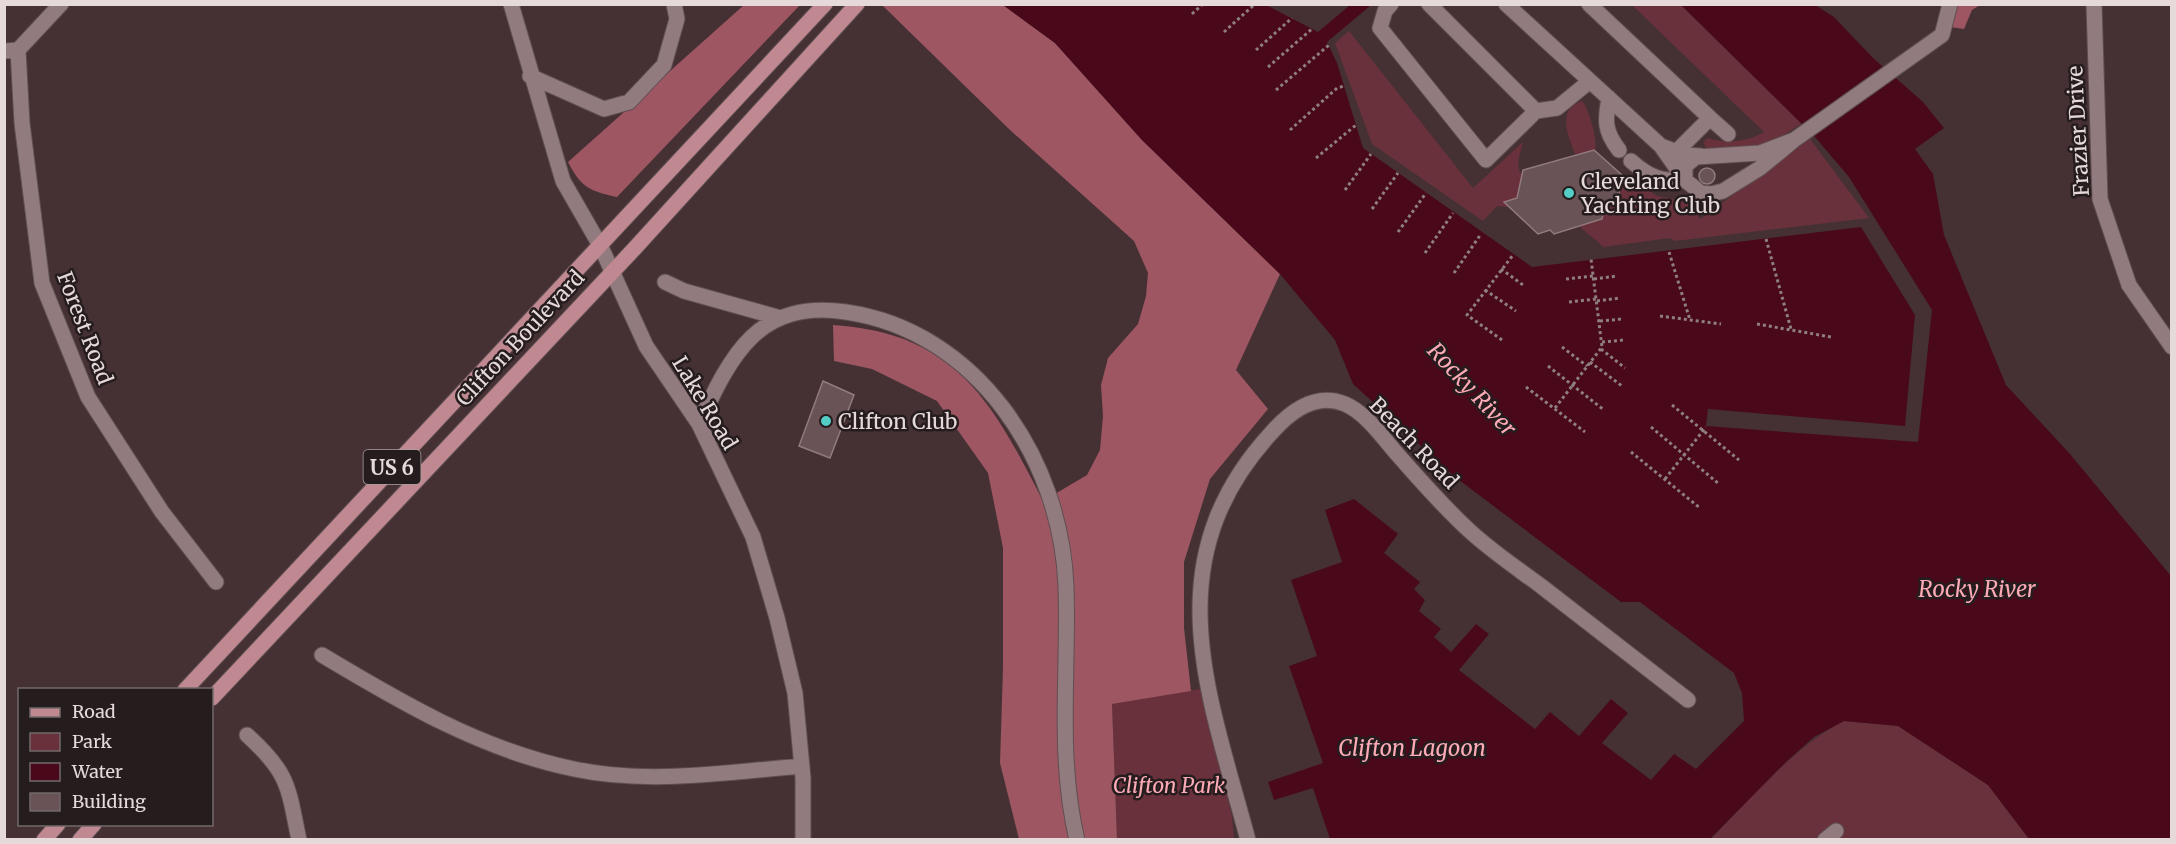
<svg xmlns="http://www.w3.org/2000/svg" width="2176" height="844" viewBox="0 0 2176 844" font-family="Merriweather,serif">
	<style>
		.green { fill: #69313b }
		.forest { fill: #9d5662 }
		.water { fill: #49091b }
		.building { fill: #695356; stroke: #927a7d; stroke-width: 1.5 }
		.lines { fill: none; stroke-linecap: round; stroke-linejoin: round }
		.minor-casing { stroke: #5f4f51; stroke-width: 17 }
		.major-casing { stroke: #5f4f51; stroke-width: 17 }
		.path { stroke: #8f7f81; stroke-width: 3; stroke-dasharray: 3 3; stroke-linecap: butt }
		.minor { stroke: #927b7e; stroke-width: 15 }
		.major { stroke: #c08991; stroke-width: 15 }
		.poi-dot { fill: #54cdc7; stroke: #251c1d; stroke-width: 2 }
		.labels { text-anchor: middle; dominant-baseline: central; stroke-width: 5; stroke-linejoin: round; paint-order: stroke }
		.shield { fill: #251c1d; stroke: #aca0a1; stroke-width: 1.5 }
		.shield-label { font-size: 20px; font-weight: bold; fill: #e6d9da }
		.street-label { font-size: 21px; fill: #e6d9da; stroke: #251c1d }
		.poi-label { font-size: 21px; fill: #e6d9da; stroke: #251c1d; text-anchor: start }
		.park-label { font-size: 21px; font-style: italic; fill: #feabb7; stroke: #251c1d }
		.water-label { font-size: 22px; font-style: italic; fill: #feabb7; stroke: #251c1d }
	</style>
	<rect width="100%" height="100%" fill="#453134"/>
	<!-- green -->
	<path class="green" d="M1632,5H1681L1802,123C1772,144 1744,158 1707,149L1703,143L1707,138C1726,144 1748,142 1764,132Z
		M1349,31L1473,188L1523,142C1521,153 1514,164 1522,175L1517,198L1512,200L1509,207L1497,206L1483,221L1372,144L1335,43Z
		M1582,101C1589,109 1598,140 1595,151L1575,154C1568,135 1556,110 1582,101Z
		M1810,139L1869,218L1675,241L1670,238L1603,247C1595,238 1586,234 1578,224L1584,225L1602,219L1605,204L1618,200L1624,174L1657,196L1689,202L1700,219Z
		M1200,689L1232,816L1234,839H1117L1112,704Z
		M1843,721L1898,726L1988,785L2029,839L1710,840C1752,797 1791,750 1843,721Z"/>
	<!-- forest -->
	<path class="forest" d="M744,5H800L617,197C589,191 581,187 568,162Z
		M882,5H1003L1055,43L1142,140L1280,274L1236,370L1268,409L1210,479L1184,562V628L1191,691L1112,704L1117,839H1019L1000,763L1003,668V548L988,473L937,401L872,369L834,361L833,325C956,333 992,401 1043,501L1087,475L1100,450L1103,416L1101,385L1108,358L1138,324L1146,296L1148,273L1134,241L1010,130Z
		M1955,5H1980L1972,10L1964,29L1950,27Z"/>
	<!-- water -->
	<path class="water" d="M1003,5H1266L1318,32L1350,5H1368L1370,6L1327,42L1337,63L1363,148L1532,267L1861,227L1915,315L1905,426L1708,409L1706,426L1918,442L1932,310L1849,177L1815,137L1681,5H1815L1834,17L1873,58L1923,102L1944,128L1915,149L1933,174L1944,235L2006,385L2070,454L2171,576V839H2029L1988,785L1898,726L1844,721L1814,737L1787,761L1710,839H1330L1313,788L1274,800L1268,782L1323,763L1289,666L1317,656L1291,580L1342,562L1325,510L1354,499L1398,534L1384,553L1420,582L1414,589L1425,600L1419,611L1441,629L1434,637L1451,652L1476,624L1489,634L1459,670L1535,729L1550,712L1579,736L1611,699L1628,713L1602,743L1651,780L1674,754L1696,769L1744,721L1742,693L1734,673L1640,602H1621L1455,477L1353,384L1335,340L1280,274L1142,140L1055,43Z"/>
	<!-- building -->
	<path class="building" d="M1594,150L1622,175L1618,200L1605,204L1602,219L1554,234L1550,230L1538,234L1504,202L1517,198L1523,170Z
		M1699 176a8 8 0 1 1 16 0a8 8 0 1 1-16 0Z
		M823,381L854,395L830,458L799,446Z"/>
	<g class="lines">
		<defs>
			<path id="minor" d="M511,4L563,181L601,247L646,346L699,424L753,537L777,618L795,693L803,778V840
				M1391,4L1385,11L1380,28L1486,160L1536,111
				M1429,4L1536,111L1557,108L1590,81
				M1506,4L1661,146
				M1589,4L1710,118
				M2094,4L2100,199L2129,285L2172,347
				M18,50L22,123L42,283L88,397L162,512L216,582
				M4,51L18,50L61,4
				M530,76L604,109L629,102L664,65L677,19L674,4
				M1609,98C1605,120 1604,131 1619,150
				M1794,140L1760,153L1696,157L1685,166V180L1701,193L1711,194L1723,191L1760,168L1794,140L1942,35L1950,4
				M1677,151L1710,118L1728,134
				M1631,161C1649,177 1662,182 1685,180
				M1685,180L1661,146L1685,155L1701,156
				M665,282L684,291L777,317
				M699,424C731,355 758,299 846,312C977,331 1061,459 1066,586C1069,671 1057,756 1077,840
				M322,655C402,703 482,750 574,769C648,785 728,772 802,766
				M247,735C289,773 288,786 299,840
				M1248,840C1208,691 1153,560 1273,431C1291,411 1316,392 1345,404C1366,413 1383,438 1398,455C1421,481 1445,509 1472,533C1493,552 1518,569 1541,586C1590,624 1639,662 1688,700
				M1825,840L1836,831"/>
			<path id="major" d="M185,690L825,4
				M212,698L635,248L857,4
				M44,840L58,824
				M80,840L94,824"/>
		</defs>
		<!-- minor casing -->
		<use href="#minor" class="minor-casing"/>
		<!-- major casing -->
		<use href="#major" class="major-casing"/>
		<!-- path -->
		<path class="path" d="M1192,14L1203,4
			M1224,32L1255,4
			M1256,50L1292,18
			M1268,67L1313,28
			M1276,90L1329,45
			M1290,130L1337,88L1344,86
			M1316,158L1356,125
			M1345,190L1371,154
			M1372,209L1398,173
			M1398,232L1426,193
			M1766,239L1791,329
			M1669,252L1690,320
			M1425,253L1453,213
			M1501,269L1523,285
			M1454,273L1481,234
			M1566,279L1593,276
			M1594,279L1617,276
			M1485,290L1516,311
			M1597,301L1620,298
			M1569,302L1596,299
			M1660,316L1721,324
			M1600,321L1622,319
			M1757,324L1831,337
			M1502,340L1467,315L1513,255
			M1602,342L1624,340
			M1562,347L1587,366
			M1601,349L1625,368
			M1590,362L1622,386
			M1548,366L1604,410
			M1526,387L1585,432
			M1672,405L1739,460
			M1555,408L1602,347L1591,259
			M1651,427L1719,484
			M1631,452L1700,508
			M1665,479L1706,427"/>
		<!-- minor -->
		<use href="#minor" class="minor"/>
		<!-- major -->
		<use href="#major" class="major"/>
	</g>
	<!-- markers -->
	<g class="poi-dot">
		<circle cx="1569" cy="193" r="6"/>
		<circle cx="826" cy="421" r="6"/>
	</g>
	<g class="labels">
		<!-- shield labels -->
		<rect class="shield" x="363.5" y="450" width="57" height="34" rx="4.5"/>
		<g class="shield-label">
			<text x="392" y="467">US 6</text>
		</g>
		<!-- street labels -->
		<g class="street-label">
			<text transform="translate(2078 131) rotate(-93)">Frazier Drive</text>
			<text transform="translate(85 328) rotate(69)">Forest Road</text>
			<text transform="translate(520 338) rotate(-47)">Clifton Boulevard</text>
			<text transform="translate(705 403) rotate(59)">Lake Road</text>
			<text transform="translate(1414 443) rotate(46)">Beach Road</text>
		</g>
		<!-- poi labels -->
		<g class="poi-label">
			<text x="1581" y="181">Cleveland<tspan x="1581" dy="24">Yachting Club</tspan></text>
			<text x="838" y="421">Clifton Club</text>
		</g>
		<!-- park labels -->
		<g class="park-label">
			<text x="1169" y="785">Clifton Park</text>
		</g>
		<!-- water labels -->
		<g class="water-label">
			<text transform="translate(1472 389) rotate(47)">Rocky River</text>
			<text x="1977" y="589">Rocky River</text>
			<text x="1412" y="748">Clifton Lagoon</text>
		</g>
	</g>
	<!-- border -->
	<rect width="2176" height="844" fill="none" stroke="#e6d9da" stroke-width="12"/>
	<!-- legend -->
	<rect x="18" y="688" width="195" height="138" fill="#251c1d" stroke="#726869" stroke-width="1.5"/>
	<rect x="30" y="708" width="30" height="9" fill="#c08991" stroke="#726869" stroke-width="1.5"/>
	<text x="72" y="718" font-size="18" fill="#e6d9da">Road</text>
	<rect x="30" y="733" width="30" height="18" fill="#69313b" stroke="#726869" stroke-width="1.5"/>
	<text x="72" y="748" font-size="18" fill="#e6d9da">Park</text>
	<rect x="30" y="763" width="30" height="18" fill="#49091b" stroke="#726869" stroke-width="1.5"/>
	<text x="72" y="778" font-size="18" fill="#e6d9da">Water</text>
	<rect x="30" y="793" width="30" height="18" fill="#695356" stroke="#726869" stroke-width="1.5"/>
	<text x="72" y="808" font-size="18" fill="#e6d9da">Building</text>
</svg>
